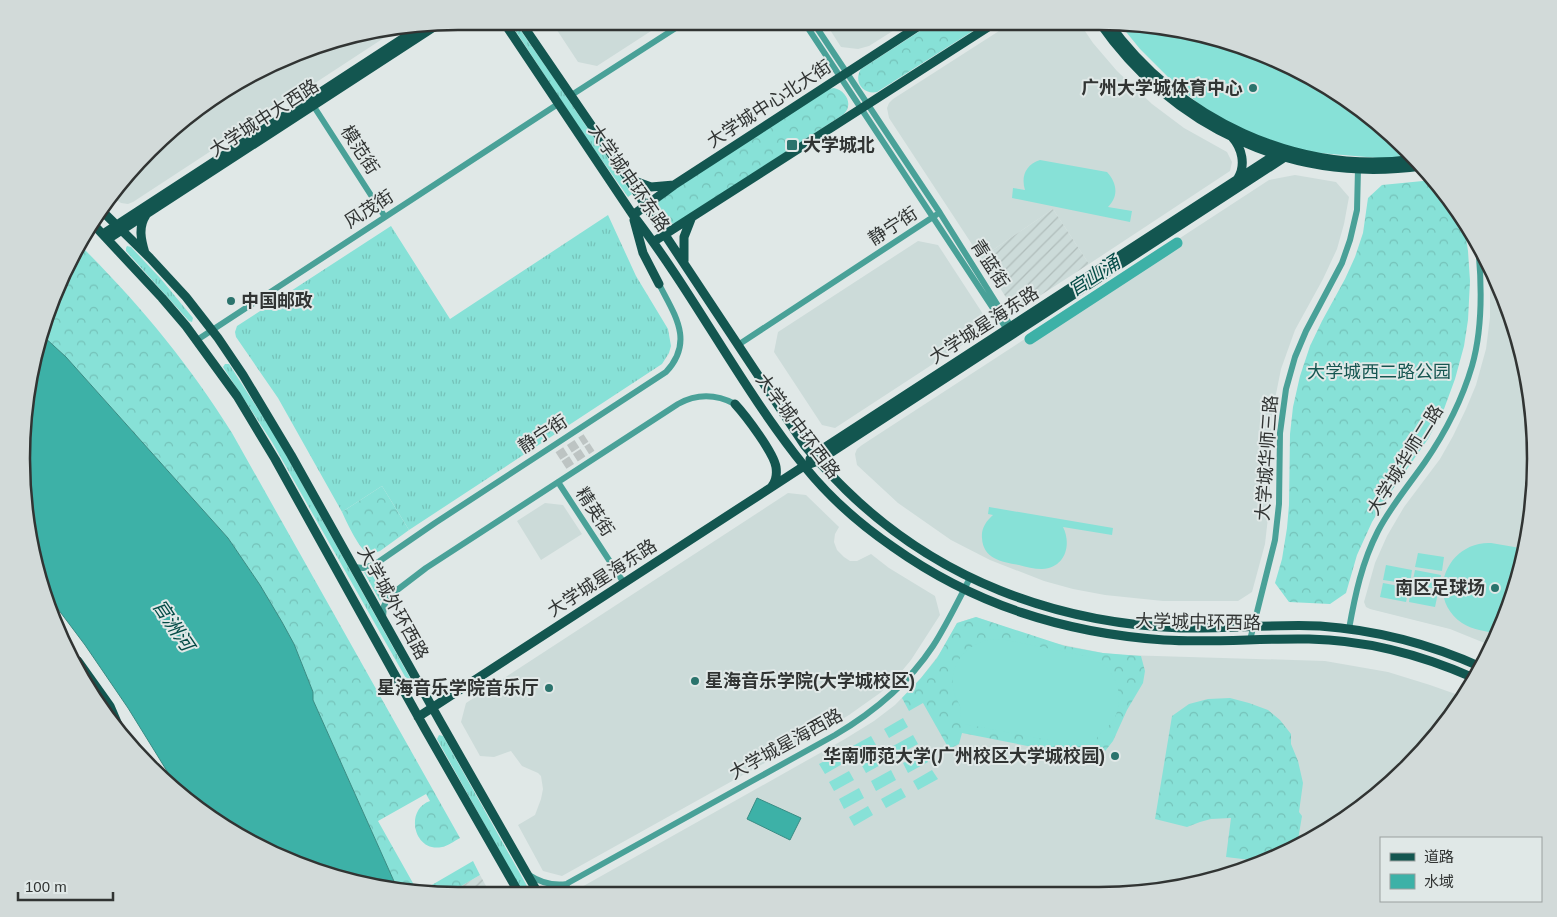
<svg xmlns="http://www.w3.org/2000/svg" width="1557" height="917" viewBox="0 0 1557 917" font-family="Arial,'Noto Sans SC',sans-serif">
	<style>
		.built { fill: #ccdbd9 }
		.industrial { fill: url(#industrial-furrows) }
		.grass { fill: url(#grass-tufts) }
		.forest { fill: url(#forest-crowns) }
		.pitch { fill: #87e1d7 }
		.water { fill: #3db1a7; stroke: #398c84 }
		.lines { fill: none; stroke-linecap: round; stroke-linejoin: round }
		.river { stroke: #3db1a7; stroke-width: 11 }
		.major-tunnel { stroke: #bdc4c3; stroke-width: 9; stroke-dasharray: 9 4.5; stroke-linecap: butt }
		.minor { stroke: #49a198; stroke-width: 6 }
		.major { stroke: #135650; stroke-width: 9 }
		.poi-dot { fill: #2a736c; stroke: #e0e8e7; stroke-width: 2 }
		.labels { text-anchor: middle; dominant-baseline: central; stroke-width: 4; stroke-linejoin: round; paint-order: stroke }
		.poi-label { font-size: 18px; font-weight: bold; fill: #313433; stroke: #e0e8e7; text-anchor: end }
		.street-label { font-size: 18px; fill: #313433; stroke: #e0e8e7 }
		.park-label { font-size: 18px; fill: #165651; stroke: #e0e8e7 }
		.water-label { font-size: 19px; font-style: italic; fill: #034b46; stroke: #e0e8e7 }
		.rim { fill: none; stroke: #313433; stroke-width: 2.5 }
	</style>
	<defs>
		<pattern id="industrial-furrows" width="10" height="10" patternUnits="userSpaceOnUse" patternTransform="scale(1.25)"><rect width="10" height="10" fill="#ccdbd9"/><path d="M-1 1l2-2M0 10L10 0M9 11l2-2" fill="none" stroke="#b0bdbb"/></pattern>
		<pattern id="grass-tufts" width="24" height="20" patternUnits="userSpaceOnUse" patternTransform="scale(1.25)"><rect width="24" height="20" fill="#87e1d7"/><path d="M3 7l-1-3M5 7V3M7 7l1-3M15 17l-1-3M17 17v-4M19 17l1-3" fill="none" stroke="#75c2b9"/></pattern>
		<pattern id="forest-crowns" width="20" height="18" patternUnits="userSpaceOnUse" patternTransform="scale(1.25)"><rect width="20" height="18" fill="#87e1d7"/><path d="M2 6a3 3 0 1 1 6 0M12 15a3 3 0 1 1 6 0" fill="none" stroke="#75c2b9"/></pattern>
	</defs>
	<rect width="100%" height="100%" fill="#e0e8e7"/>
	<!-- built -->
	<path class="built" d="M551,21L665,22L597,66L578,62Z
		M825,22H907L869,46L858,49L841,47Z
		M1013,22H1079L1093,43L1117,71L1152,104L1184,128L1227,152L1232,162L1230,171L1089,264L1053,209L981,258L889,118L887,108L889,103L893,99Z
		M393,32L133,202L128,204L121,203L110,195L193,111L318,44Z
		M1295,175L1336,182L1349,197L1344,224L1337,249L1323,279L1295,330L1281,369L1272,414L1270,448V500L1265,544L1252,592L1238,601H1163L1105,595L1073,589L1044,581L990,560L951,540L898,503L857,465L855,454L857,449L862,445L1028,337L1031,341L1179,245L1177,240L1269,180Z
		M918,241L938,245L983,314L979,334L835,428L822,425L774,352L778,332Z
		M1490,268L1503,291L1527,373L1536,459L1527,544L1502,626L1492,646L1450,629L1370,609L1366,607L1364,602L1375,563L1387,536L1404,507L1440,459L1453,436L1466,409L1476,385L1486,349L1490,317Z
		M788,493L806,495L839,527L835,534L834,542L837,550L844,557L850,561H857L871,554L889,568L935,596L940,615L911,660L896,678L880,693L849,715L831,726L562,876L543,871L518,825L535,815L541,799L543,789L541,776L538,773L522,766L511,751L494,757L480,756L461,722L466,703Z
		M545,503L563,505L582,534L541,560L517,521Z
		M976,617L1049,642L1103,653L1123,655L1325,661L1388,672L1430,685L1464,697L1462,702L1387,787L1317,837L1212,881L1127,895H571V893L845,739L874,721L895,705L921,678L941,652L957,623Z"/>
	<!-- industrial -->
	<path class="industrial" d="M1053,209L1089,264L1027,304L1007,299L981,258Z
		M480,875L491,895H446Z"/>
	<!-- grass -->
	<path class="grass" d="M509,21H514L551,74L632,194L628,197L584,135Z
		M608,215L636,276L668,329L671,346L669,353L662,364L409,530L382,486L342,512L278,398L236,337L235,332L237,326L391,226L450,319Z
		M127,246L131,247L161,279L193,318L192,322L189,321L126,251V248Z
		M225,364H229L276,437L419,694L418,696H416L272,442L223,367Z
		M370,571L384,596L380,601L364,572Z
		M439,735L443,736L532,895H524L437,739Z"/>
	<!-- forest -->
	<path class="forest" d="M934,22H987L877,92C863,95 853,81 861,69Z
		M834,88C847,91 853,105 844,114L676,223C665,226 659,219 656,209L658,201L661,198L829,89Z
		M1433,180L1463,217L1468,251L1470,281L1468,320L1464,346L1455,379L1444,409L1428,439L1388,496L1372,522L1357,555L1346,593L1330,604L1289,602L1275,583L1282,559L1287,528L1289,505L1290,434L1293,407L1300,376L1310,346L1322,321L1345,279L1355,257L1363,233L1368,198L1382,185Z
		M82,247C141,306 188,363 232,433L460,838C454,841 448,846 442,847C414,853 404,810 430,801L426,794L378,821L418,892L397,888L313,700V692L294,644L282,622L260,585L228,538L66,357L42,335L44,318Z
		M382,486L409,530L380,551C375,553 370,555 365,551C358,546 346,521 342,512Z
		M976,617L1065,646L1103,653L1141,656L1145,671L1143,683L1127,710L1113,741L1098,760L962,733L959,744L949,749L923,703L909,711L902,698L921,678L937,658L957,623Z
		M1230,698L1249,703L1268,710L1280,720L1291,734V744L1298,761L1303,783L1299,812L1302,816L1297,846L1259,861L1226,857L1231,818L1211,819L1200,822L1187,827L1155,819L1172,716L1189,704L1208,699Z
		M473,861L480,875L446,895H430L418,893Z"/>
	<!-- pitch -->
	<path class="pitch" d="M1118,22H1127L1239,45L1342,95L1408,150L1413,156L1390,159L1308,152L1248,136L1207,111L1171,80L1140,49Z
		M1040,160L1107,172C1117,183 1119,196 1108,207L1132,211L1130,222L1012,198L1013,188L1025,190C1021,177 1025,165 1040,160Z
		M989,507L1113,528L1112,535L1063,527C1072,545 1065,568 1042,569C1034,569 1026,567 1019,565C1002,562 983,559 982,538C981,529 986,521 993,515L988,514Z
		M1491,543L1526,549L1502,626L1498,634C1486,631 1472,630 1462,623C1424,597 1447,541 1491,543Z
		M1418,553L1444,557L1442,571L1415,567Z
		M1386,565L1412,570L1410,584L1383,580Z
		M1415,570L1441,575L1439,589L1412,585Z
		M1383,583L1409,588L1406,602L1380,597Z
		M1411,588L1438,593L1435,607L1409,602Z
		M993,639L1006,640L1086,656C1114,664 1128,695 1113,721C1109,727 1100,732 1097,738C1096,741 1096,746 1095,749L959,723C959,719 961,715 961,711C961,705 954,696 953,689C949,663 968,642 993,639Z
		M903,718L908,727L889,738L884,729Z
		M913,735L918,744L898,755L893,746Z
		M871,736L876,745L857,756L851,747Z
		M839,753L844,763L825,774L819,764Z
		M881,753L886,762L866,773L861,764Z
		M923,753L928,762L908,773L903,763Z
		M891,770L896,780L876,791L871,781Z
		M932,770L938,779L918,790L913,781Z
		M849,771L854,780L834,791L829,782Z
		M859,788L864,798L844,809L839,799Z
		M901,788L906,797L886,808L881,799Z
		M868,806L873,815L854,826L849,817Z"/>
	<!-- water -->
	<path class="water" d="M42,335L66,357L228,538L260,585L282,622L294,644L313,692V700L397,888L318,872L215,822L175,784L128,708L85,645L43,589L21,458Z
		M757,798L801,818L790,840L747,819Z"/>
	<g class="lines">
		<!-- river -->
		<path class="river" d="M1030,339L1177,243"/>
		<!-- major-tunnel -->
		<path class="major-tunnel" d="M558,456L586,438
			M564,465L592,447"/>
		<!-- minor -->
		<path class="minor" d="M804,22L1008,331
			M813,22L940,213L1012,328
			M570,96L685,22
			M311,102L385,217
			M197,340L558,104
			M738,345L936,215
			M558,482L624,583
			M354,567L363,568L374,565L435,523L666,372C695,341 674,314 659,284
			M383,617L384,606L388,597L426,568L678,404C696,394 716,394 735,404
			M1349,629C1355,595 1362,562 1378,531C1391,506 1409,485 1425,462C1445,433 1462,400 1472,366C1483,328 1482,285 1478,245
			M1250,640L1275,540L1279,504L1280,433L1286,389L1295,357L1306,331L1342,263L1350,240L1357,210L1358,169
			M529,875C541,883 553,886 567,884
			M558,895L568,883L835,735C874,712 908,684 933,646C947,624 958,601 970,578"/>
		<!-- major -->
		<path class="major" d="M503,21L633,215C695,295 741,388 805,467C830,498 861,525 893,547C975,605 1064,633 1164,640C1212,643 1261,638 1309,639C1367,640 1422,655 1474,678
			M520,21L626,176L805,446C818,462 832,476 846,490C937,579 1054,623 1181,628C1227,629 1274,624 1320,626C1376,630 1430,644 1481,667
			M1099,22C1173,128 1292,184 1422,166
			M1108,22C1177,119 1297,176 1416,159
			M1232,137C1242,148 1246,165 1238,178
			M629,179L651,187L674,185
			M102,211L150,258L186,297L218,338L243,375L291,455L441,723L539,895
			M633,215L674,185L925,22
			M634,220L643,253L659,284
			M94,225L162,298L186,326L237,396L275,459L425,729L520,895
			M103,234L419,28
			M108,239L437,25
			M653,242L996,22
			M145,253C141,240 138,227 146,215
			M684,261V237L691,219
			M735,404C746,416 774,453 776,467C777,474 776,481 772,486
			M810,459L813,455L1284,149
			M78,661L110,706L122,734
			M418,717L804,466L818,461L1285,157"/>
	</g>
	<!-- markers -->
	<g class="poi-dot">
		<circle cx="1253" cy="88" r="5"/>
		<rect x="786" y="139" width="12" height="12" rx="2.5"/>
		<circle cx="231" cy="301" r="5"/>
		<circle cx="1495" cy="588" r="5"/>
		<circle cx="695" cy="681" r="5"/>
		<circle cx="549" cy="688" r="5"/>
		<circle cx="1115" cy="756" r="5"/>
	</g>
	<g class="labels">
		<!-- poi labels -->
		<g class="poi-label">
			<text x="1243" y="88">广州大学城体育中心</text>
			<text x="803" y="145" text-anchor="start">大学城北</text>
			<text x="241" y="301" text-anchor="start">中国邮政</text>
			<text x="1485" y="588">南区足球场</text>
			<text x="705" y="681" text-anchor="start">星海音乐学院(大学城校区)</text>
			<text x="539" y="688">星海音乐学院音乐厅</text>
			<text x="1105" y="756">华南师范大学(广州校区大学城校园)</text>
		</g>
		<!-- street labels -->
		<g class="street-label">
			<text transform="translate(769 104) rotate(-33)">大学城中心北大街</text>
			<text transform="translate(264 118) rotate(-33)">大学城中大西路</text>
			<text transform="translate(360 150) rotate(57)">模范街</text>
			<text transform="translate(629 178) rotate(55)">大学城中环东路</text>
			<text transform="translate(369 209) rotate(-33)">风茂街</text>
			<text transform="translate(893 226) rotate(-33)">静宁街</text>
			<text transform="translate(990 264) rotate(57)">青蓝街</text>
			<text transform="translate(984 325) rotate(-33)">大学城星海东路</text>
			<text transform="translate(798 426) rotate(53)">大学城中环西路</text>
			<text transform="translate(543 434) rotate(-33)">静宁街</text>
			<text transform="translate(1267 458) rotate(-86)">大学城华师三路</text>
			<text transform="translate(1405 460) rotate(-58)">大学城华师二路</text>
			<text transform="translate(595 512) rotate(57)">精英街</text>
			<text transform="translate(602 578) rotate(-33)">大学城星海东路</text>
			<text transform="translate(393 603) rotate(61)">大学城外环西路</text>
			<text transform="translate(1198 622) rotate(1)">大学城中环西路</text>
			<text transform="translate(786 744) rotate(-29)">大学城星海西路</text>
		</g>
		<!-- park labels -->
		<g class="park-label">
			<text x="1379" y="372">大学城西二路公园</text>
		</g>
		<!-- water labels -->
		<g class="water-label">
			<text transform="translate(1094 276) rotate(-33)">官山涌</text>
			<text transform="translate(173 625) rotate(56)">官洲河</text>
		</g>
	</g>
	<!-- crop -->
	<path d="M0 0H1557V917H0ZM458 30H1099A428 428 0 0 1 1527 458V459A428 428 0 0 1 1099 887H458A428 428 0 0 1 30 459V458A428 428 0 0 1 458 30Z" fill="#d2dad9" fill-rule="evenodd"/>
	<path class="rim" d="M458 30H1099A428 428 0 0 1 1527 458V459A428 428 0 0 1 1099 887H458A428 428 0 0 1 30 459V458A428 428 0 0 1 458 30Z"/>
	<!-- legend -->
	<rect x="1380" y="837" width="162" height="65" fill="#e0e8e7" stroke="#9aa09f"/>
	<rect x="1390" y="853" width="25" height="8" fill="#135650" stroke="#9aa09f"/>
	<text x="1424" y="862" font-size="15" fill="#313433">道路</text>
	<rect x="1390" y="874" width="25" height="15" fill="#3db1a7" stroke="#9aa09f"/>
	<text x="1424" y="887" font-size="15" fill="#313433">水域</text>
	<!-- scale -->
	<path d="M18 892v8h95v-8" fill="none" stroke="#313433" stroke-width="2.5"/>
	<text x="25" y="892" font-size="15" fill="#313433" stroke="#e0e8e7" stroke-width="4" paint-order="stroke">100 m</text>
</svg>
